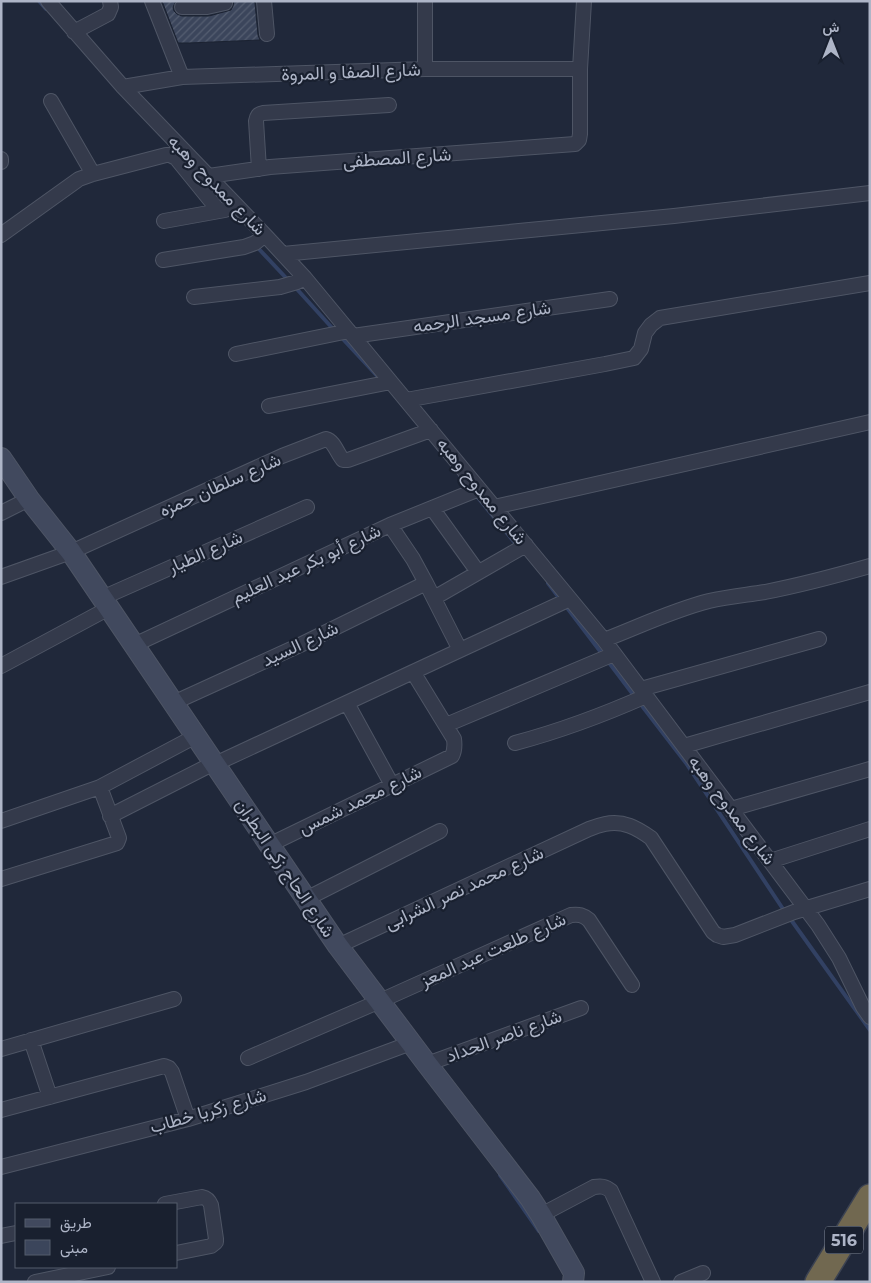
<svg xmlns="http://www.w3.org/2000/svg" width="871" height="1283" viewBox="0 0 871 1283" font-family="Montserrat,Vazirmatn,sans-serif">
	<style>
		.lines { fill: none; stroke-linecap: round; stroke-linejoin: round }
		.stream { stroke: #324163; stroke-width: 4 }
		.building { fill: url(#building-hatch); stroke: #1b2231 }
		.street-casing { stroke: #4e5565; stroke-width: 16 }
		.secondary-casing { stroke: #4e5565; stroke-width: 22 }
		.highway-casing { stroke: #3b4252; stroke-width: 28 }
		.street { stroke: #343a4b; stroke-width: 14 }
		.secondary { stroke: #41495e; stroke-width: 20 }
		.highway { stroke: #716850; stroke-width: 25 }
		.labels { text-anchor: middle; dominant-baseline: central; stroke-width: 4.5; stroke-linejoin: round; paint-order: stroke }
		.shield { fill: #19202f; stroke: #818899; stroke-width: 1 }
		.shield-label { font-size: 16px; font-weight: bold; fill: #aeb5c7 }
		.street-label { font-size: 18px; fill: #aeb5c7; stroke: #19202f }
	</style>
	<defs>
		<pattern id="building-hatch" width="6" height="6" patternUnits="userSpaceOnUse" patternTransform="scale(1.25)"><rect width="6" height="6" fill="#3b455b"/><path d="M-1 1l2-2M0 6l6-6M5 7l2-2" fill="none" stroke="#555e71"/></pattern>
	</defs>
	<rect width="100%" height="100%" fill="#20283a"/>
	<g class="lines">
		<!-- stream -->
		<path class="stream" d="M39,1L46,9
			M258,248L288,280
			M295,287L334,330
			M341,337L380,379
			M460,477L470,489
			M475,494L515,543
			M548,583L560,599
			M565,605L603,655
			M607,660L635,697
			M639,702L686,763L785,912
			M789,917L870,1030
			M500,1175L539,1231"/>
	</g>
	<!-- building -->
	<path class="building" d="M162,1H176L173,7L174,11L177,14L182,16H209L231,10L233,6L234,1H254L255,3L258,35L260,40L189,43H178Z"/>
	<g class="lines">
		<defs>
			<path id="street" d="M48,1L123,87L265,235L305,278L604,640L818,925L839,958L863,1007L870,1017
				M152,1L182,77
				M264,1L267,34
				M425,1V69
				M182,7H207L225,3
				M74,32L108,14L111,7L110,1
				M123,87L182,77L425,69H580
				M51,101L93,174
				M1,159V162
				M259,169L256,121C257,116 258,114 263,113L389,105
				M209,176L270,167L575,144L579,140L580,134V69L584,1
				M164,221L225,210
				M1,235L79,179L93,174L166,155H170L176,158L219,211
				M283,254L674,216L870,193
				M163,260L244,247L255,243L265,235
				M194,297L280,287L297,282L305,278
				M353,336L610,299
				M236,354L349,331
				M406,400L605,364L634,358L641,349L645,333L651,325L660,318L870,283
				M269,406L391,382
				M494,507L870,422
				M432,508L478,572
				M1,513L29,499
				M390,525L413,559L426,583L460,650
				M1,577L71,552L282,456L326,439C334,441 337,453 343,460H348L431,430
				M102,598L307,507
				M434,598L526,545
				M604,640C638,627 673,610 709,601C727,597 746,595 765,592C801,585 835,576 870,566
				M134,645L390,525L479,489
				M1,666L109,608
				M641,689L819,639
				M173,703L300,645L426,583
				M347,703L392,785
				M446,725L614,654
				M515,743C560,731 603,715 646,696
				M684,746L870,692
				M215,764L570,599
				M731,809L870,769
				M110,816L214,763
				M1,821L100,787L196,736
				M269,845L452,756C455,750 455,746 454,739L413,672
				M770,861L870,829
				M1,879L117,843L119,838L100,787
				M306,899L440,831
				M338,946L589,829C594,827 600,825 605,824C623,820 637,828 651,838L713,932L717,935L723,937L735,935L794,912L870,889
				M31,1040L50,1097
				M1,1049L174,999
				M248,1058L380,1001L571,915C579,914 583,915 589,920L632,985
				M427,1064L581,1008
				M1,1110L164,1066L169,1068L172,1072L188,1119
				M1,1167L188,1119L306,1082L411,1043
				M165,1204L202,1197C207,1198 209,1200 211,1205L216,1239V1242L211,1246L176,1253
				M541,1215L594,1187C601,1186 605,1186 611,1191L653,1282
				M1,1236L16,1233
				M35,1282L108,1267
				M681,1282L703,1273"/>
			<path id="secondary" d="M1,458L29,499L71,552L338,946L427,1064L530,1198L541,1215L574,1273L573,1282"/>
			<path id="highway" d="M818,1282L870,1197"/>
		</defs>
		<!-- street casing -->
		<use href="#street" class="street-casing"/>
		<!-- secondary casing -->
		<use href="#secondary" class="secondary-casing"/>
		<!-- highway casing -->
		<use href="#highway" class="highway-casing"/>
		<!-- street -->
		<use href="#street" class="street"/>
		<!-- secondary -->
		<use href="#secondary" class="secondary"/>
		<!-- highway -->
		<use href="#highway" class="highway"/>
	</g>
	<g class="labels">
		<!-- shield labels -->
		<rect class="shield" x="825" y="1226.5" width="38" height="27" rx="4"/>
		<g class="shield-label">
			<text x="844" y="1240">516</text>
		</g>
		<!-- street labels -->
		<g class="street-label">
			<text transform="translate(351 72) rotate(-2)">شارع الصفا و المروة</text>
			<text transform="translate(397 158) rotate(-4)">شارع المصطفى</text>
			<text transform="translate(217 185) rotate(46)">شارع ممدوح وهبه</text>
			<text transform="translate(482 317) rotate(-8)">شارع مسجد الرحمه</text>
			<text transform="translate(220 485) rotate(-24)">شارع سلطان حمزه</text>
			<text transform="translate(482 491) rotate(51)">شارع ممدوح وهبه</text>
			<text transform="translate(205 552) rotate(-24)">شارع الطيار</text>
			<text transform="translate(306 564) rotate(-25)">شارع أبو بكر عبد العليم</text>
			<text transform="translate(300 644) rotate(-25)">شارع السيد</text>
			<text transform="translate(360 800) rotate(-26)">شارع محمد شمس</text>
			<text transform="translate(732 810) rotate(53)">شارع ممدوح وهبه</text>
			<text transform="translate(285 868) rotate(56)">شارع الحاج زكى البطران</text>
			<text transform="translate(464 888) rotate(-25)">شارع محمد نصر الشرابى</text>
			<text transform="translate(493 950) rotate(-24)">شارع طلعت عبد المعز</text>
			<text transform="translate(504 1036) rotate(-20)">شارع ناصر الحداد</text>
			<text transform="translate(208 1111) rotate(-16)">شارع زكريا خطاب</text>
		</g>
	</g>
	<!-- border -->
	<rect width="871" height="1283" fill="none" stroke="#aeb5c7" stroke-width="5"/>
	<!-- legend -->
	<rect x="15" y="1203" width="162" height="65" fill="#19202f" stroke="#555c6c"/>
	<rect x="25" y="1219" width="25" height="8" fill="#41495e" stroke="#555c6c"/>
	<text x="60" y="1228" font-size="15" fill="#aeb5c7">طريق</text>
	<rect x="25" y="1240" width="25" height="15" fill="#3b455b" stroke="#555c6c"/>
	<text x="60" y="1253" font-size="15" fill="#aeb5c7">مبنى</text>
	<!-- north arrow -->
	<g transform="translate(831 40)" stroke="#19202f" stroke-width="4" paint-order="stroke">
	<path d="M0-4L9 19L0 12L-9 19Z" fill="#aeb5c7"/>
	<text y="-8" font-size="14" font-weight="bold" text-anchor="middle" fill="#aeb5c7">ش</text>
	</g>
</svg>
